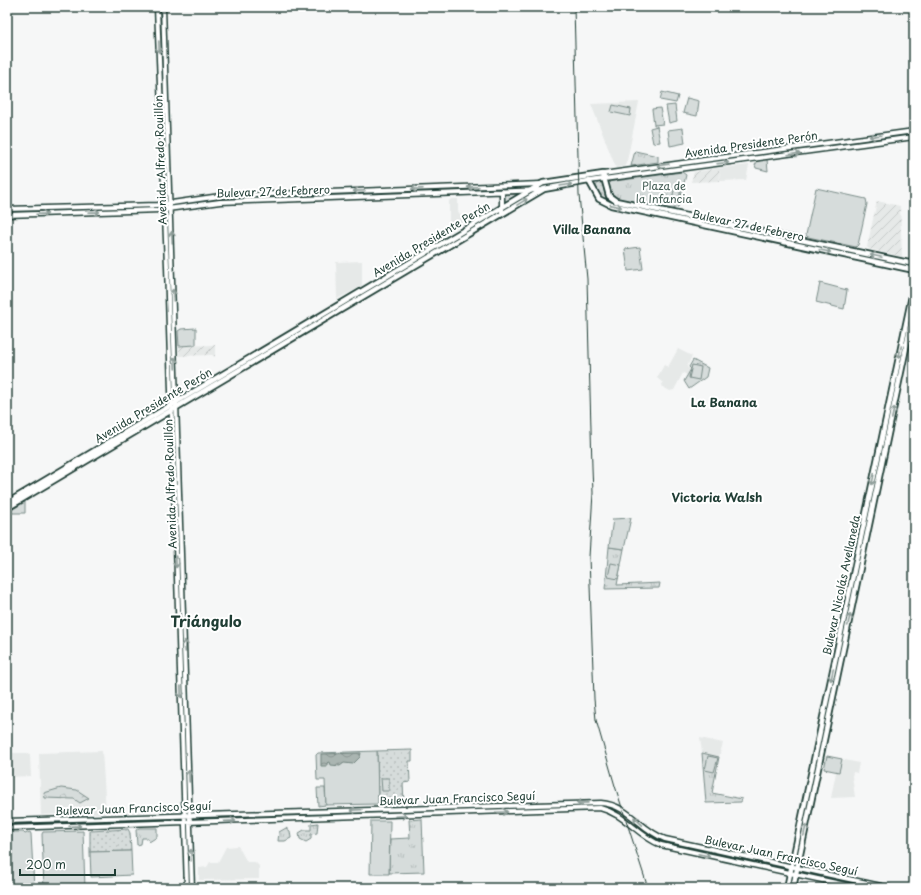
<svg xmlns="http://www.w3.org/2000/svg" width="921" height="895" viewBox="0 0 921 895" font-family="'Playpen Sans',sans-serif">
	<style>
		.built { fill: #e6e9e8 }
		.industrial { fill: url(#industrial-furrows) }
		.grass { fill: url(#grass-dots); stroke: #7a8c88 }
		.forest { fill: url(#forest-crowns); stroke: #7a8c88 }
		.park { fill: url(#park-tufts); stroke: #7a8c88 }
		.pitch { fill: #d6dcdb; stroke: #7a8c88 }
		.water { fill: url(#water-waves); stroke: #72857f }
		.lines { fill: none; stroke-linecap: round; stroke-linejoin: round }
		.secondary-casing { stroke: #1f3d34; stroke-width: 7 }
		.primary-casing { stroke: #1f3d34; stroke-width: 8 }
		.secondary { stroke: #fff; stroke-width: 4 }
		.primary { stroke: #fff; stroke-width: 4.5 }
		.rail { stroke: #1f3d34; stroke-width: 1 }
		.oneway { stroke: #8f9e9a }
		.labels { text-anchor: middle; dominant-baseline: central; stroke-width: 4; stroke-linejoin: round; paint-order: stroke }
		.street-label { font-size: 11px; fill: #1f3d34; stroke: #fff }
		.park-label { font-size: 11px; fill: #445d55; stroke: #fff }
		.neighbourhood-label { font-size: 12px; font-weight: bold; fill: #1f3d34; stroke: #fff }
		.district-label { font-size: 15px; font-weight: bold; fill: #1f3d34; stroke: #fff }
	</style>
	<defs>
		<pattern id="industrial-furrows" width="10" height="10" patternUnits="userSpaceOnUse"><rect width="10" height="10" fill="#e6e9e8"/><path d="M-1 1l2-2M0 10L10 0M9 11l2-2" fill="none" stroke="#c5c9c8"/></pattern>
		<pattern id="grass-dots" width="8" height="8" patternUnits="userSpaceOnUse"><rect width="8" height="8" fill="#d6dcdb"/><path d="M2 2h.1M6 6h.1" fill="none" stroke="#b7bebd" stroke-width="1.8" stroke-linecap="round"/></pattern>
		<pattern id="forest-crowns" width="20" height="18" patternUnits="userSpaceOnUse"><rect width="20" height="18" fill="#d6dcdb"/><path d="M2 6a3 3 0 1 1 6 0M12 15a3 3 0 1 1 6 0" fill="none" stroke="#b7bebd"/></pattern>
		<pattern id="park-tufts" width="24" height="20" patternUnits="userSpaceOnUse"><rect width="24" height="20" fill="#d6dcdb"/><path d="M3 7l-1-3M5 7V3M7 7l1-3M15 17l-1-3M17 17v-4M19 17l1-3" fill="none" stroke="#b7bebd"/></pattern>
		<pattern id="water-waves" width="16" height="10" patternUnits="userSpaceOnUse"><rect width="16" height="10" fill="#aab5b1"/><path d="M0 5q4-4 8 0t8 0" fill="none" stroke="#8a9491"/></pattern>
	</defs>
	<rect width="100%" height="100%" fill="#f6f7f7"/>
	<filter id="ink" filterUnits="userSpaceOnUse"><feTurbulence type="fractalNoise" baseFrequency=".025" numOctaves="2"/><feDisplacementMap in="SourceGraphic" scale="8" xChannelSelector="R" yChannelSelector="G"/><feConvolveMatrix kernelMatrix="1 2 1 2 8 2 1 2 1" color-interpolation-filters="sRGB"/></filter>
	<g filter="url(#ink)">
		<!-- built -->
		<path class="built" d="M639,102L626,166L616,168L591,104Z
			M749,165L746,180L720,181L719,168Z
			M451,199H458V211L465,222L460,224L459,222L457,223L458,226L452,230L449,229V201Z
			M362,261V286L337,299L336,262Z
			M678,349L692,356L687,367L690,369L687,375L683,373L674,390L670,391L661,386L663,383L657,378L664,365L668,367Z
			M700,738L723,743L719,757L702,753Z
			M102,751L106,811L104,813L41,815L39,753Z
			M7,753H27L30,755L31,776L7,777Z
			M827,756L859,763L857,773L853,772L852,776L855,797L831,798L836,772L823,769L825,757Z
			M238,846L247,862H255L259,866V879L199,880V868L207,867L210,862H218L226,847Z"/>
		<!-- industrial -->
		<path class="industrial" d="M719,168L720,181L691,182L694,172Z
			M877,201L900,206L902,257L869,249L867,247Z
			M215,345V357L212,355L179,356V346Z"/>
		<!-- grass -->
		<path class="grass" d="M599,182L603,185L605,196L610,201L609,204C602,199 597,196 595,187Z
			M412,750V761H409L410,782L403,783L404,803L378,804L377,751Z
			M562,806L563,810L7,828V821Z
			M128,829L130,833L131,851L90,852V831Z
			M671,841L890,888H859L666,847Z"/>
		<!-- forest -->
		<path class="forest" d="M61,788L77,790L89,798L80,803L74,799L45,798L44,793Z"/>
		<!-- park -->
		<path class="park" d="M635,151L658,156V162L631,166Z
			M767,159L768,171L756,168L755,165L758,161Z
			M682,172L686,175L678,207L672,209L616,198L609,190L608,182Z
			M518,194V195L503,204L504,195Z
			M693,360L708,368L706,377L689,389L684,381L691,369L689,367Z
			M25,502V513H8V512Z
			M609,547L624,549L617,585L660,583L659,588L605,589Z
			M702,753L719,757L712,793L742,799L741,802L706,803Z
			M317,788H325L326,805L318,806Z
			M422,819L424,872L389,873L390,839L410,838L409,820Z
			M318,823L317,833L311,834V839L306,842L300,839L299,833L304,830H311V824Z
			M139,828H157V837L149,842L148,838H142L141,844L137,845L136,830Z
			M286,828L290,831L291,838L285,841H278L279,832Z"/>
		<!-- pitch -->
		<path class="pitch" d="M662,92L678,96L676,103L660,100Z
			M687,98L699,101L697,116L683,113Z
			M613,105L631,109L630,116L611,112Z
			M675,105L677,121L669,123L666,106Z
			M660,108L663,124L654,125L652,109Z
			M657,126L660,142L653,143L650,128Z
			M683,128L685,143L670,146L668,130Z
			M675,186L681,187L679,200L672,199Z
			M816,188L866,199L867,204L858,245L856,247L808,237L806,235Z
			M640,247L643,269L628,271L625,249Z
			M820,283L847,290L844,309L816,302Z
			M196,328V345L179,346L178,331L181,329Z
			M692,365L701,367L699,380L689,378Z
			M631,518L624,549L609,547L613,519Z
			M611,563L621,565L618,579L608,577Z
			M377,751L378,804L326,805L325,780H317L316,755L318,753Z
			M708,756L718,758L714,772L705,770Z
			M827,756L842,759L839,772L824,769Z
			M381,778H389V791H382Z
			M371,821H390L389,874H370Z
			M83,831L85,888H44L42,834L43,832Z
			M7,832H23L25,834L30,832L31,834L34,888H7Z
			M131,851L132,875L91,877L90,852Z"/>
		<!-- water -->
		<path class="water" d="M361,753L360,757L353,764L344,763L340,766L331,765L330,762L327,763V766H321V754Z"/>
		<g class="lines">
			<defs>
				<path id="secondary" d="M157,7L167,266L187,888
					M163,7L192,888
					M603,174L914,131
					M589,181L914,137
					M502,191V213
					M7,209L158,205L220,196L540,184
					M7,215L160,210L220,202L541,190
					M7,821L601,803C629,805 640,830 665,839L890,888
					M7,828L600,808C625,814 638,836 661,845L859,888"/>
				<path id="primary" d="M7,503L543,183L603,174L609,196L616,201L914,264
					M7,508L544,189L589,181L599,199L611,205L914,270
					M787,888L914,286
					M793,888L914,310"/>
			</defs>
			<!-- secondary casing -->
			<use href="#secondary" class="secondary-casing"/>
			<!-- primary casing -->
			<use href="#primary" class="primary-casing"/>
			<!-- secondary -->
			<use href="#secondary" class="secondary"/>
			<!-- primary -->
			<use href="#primary" class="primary"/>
			<!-- rail -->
			<path class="rail" d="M574,7L579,195L587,279L592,467L593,493L589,557L594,699L596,720L615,786L648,888"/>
		</g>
		<!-- one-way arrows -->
		<defs><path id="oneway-shaft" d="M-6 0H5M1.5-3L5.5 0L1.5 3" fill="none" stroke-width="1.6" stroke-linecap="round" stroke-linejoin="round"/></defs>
		<g class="oneway">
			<use href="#oneway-shaft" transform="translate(159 47) rotate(88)"/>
			<use href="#oneway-shaft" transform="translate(875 136) rotate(172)"/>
			<use href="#oneway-shaft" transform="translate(794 154) rotate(-7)"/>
			<use href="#oneway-shaft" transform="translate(723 163) rotate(-7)"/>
			<use href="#oneway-shaft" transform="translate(663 165) rotate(172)"/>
			<use href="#oneway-shaft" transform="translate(566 185) rotate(-9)"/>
			<use href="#oneway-shaft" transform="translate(473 187) rotate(178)"/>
			<use href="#oneway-shaft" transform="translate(417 189) rotate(178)"/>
			<use href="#oneway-shaft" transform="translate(359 191) rotate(178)"/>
			<use href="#oneway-shaft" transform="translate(522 202) rotate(-31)"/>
			<use href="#oneway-shaft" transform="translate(616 206) rotate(13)"/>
			<use href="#oneway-shaft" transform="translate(94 212) rotate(-2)"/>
			<use href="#oneway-shaft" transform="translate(42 214) rotate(-2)"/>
			<use href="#oneway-shaft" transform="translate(172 237) rotate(-92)"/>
			<use href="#oneway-shaft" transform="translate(825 251) rotate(12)"/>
			<use href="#oneway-shaft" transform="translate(876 256) rotate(-168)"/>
			<use href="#oneway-shaft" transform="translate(173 295) rotate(-92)"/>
			<use href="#oneway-shaft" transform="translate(900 352) rotate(102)"/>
			<use href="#oneway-shaft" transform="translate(175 363) rotate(-92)"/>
			<use href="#oneway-shaft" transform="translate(893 413) rotate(-78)"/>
			<use href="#oneway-shaft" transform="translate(873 479) rotate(102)"/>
			<use href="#oneway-shaft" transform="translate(176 562) rotate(88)"/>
			<use href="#oneway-shaft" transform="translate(849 620) rotate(-78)"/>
			<use href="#oneway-shaft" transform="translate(185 646) rotate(-92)"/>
			<use href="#oneway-shaft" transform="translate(832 675) rotate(102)"/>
			<use href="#oneway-shaft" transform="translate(181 692) rotate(88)"/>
			<use href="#oneway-shaft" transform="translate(189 776) rotate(-92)"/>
			<use href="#oneway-shaft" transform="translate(582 803) rotate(179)"/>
			<use href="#oneway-shaft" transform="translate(356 810) rotate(178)"/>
			<use href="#oneway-shaft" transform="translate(502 812) rotate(-3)"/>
			<use href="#oneway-shaft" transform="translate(401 816) rotate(-2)"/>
			<use href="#oneway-shaft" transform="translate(230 821) rotate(-2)"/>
			<use href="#oneway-shaft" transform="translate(638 821) rotate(-137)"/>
			<use href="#oneway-shaft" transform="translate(75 826) rotate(-2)"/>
			<use href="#oneway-shaft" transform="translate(805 830) rotate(-78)"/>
			<use href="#oneway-shaft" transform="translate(191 855) rotate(-91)"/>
			<use href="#oneway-shaft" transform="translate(704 855) rotate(12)"/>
		</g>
	</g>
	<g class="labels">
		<!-- street labels -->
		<g class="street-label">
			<text transform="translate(751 144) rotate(-8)">Avenida Presidente Perón</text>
			<text transform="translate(160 160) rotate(-92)">Avenida Alfredo Rouillón</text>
			<text transform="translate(273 191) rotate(-2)">Bulevar 27 de Febrero</text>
			<text transform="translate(748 225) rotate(12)">Bulevar 27 de Febrero</text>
			<text transform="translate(431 239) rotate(-31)">Avenida Presidente Perón</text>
			<text transform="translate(153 405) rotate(-31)">Avenida Presidente Perón</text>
			<text transform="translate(170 484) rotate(-92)">Avenida Alfredo Rouillón</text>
			<text transform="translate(841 585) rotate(-78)">Bulevar Nicolás Avellaneda</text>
			<text transform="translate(457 798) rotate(-2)">Bulevar Juan Francisco Seguí</text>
			<text transform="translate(133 808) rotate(-2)">Bulevar Juan Francisco Seguí</text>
			<text transform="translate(781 855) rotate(12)">Bulevar Juan Francisco Seguí</text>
		</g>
		<!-- park labels -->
		<g class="park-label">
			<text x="664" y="185">Plaza de<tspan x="664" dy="13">la Infancia</tspan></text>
		</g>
		<!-- neighbourhood labels -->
		<g class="neighbourhood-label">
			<text x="592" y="229">Villa Banana</text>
			<text x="724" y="402">La Banana</text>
			<text x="717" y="497">Victoria Walsh</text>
		</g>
		<!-- district labels -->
		<g class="district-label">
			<text x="206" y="620">Triángulo</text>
		</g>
	</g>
	<!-- margin -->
	<rect width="921" height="895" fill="none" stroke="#fff" stroke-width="24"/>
	<rect x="12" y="12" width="897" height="871" fill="none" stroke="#1f3d34" stroke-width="1.5" filter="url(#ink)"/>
	<!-- scale -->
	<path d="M20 869v6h95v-6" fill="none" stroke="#1f3d34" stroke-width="2"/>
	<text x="26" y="869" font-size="12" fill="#1f3d34" stroke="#ffffff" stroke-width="3" paint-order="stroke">200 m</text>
</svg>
